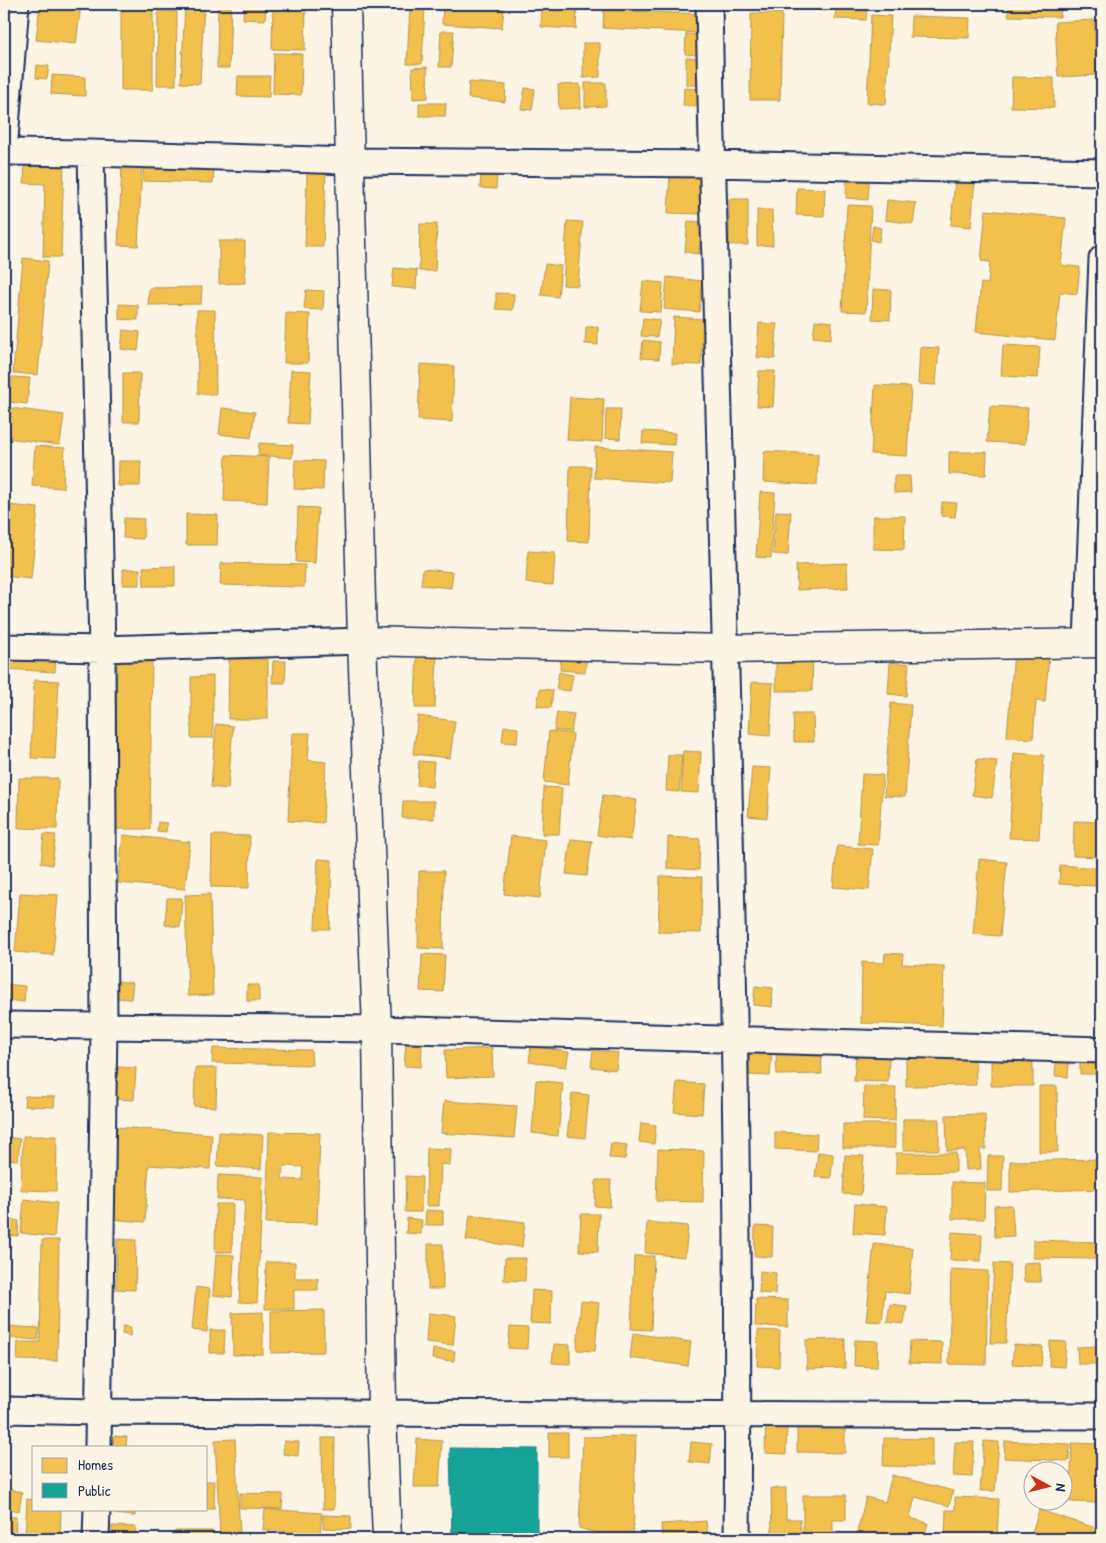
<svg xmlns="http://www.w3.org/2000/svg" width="1106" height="1543" viewBox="0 0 1106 1543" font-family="'Patrick Hand',sans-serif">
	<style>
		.homes { fill: #f2c14e; stroke: #b29553; fill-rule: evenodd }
		.public { fill: #17a398; stroke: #188087 }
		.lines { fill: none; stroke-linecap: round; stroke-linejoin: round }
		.minor-casing { stroke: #1b2f5e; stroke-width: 29 }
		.tertiary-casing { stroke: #1b2f5e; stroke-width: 31 }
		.minor { stroke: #fcf5e5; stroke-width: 25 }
		.tertiary { stroke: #fcf5e5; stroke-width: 28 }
	</style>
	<rect width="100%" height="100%" fill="#fcf5e5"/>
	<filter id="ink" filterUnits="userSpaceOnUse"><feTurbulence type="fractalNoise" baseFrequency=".02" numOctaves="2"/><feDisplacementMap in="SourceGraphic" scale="10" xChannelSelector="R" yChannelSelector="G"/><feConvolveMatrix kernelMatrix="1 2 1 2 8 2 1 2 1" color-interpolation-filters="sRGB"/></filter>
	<g filter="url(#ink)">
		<!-- homes -->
		<path class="homes" d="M40,4H81L76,44L36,40Z
			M121,4H153V90H121Z
			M185,4H204L200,84L181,83Z
			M244,4L266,6L265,20L243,19Z
			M273,4H306L305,50L272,49Z
			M443,4L504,8L502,28L442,24Z
			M602,4H631V9L602,5Z
			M747,4H768V7H747Z
			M836,4H867L866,20L835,19Z
			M1009,4H1061L1060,17L1008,16Z
			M218,5L231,6L229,68H217Z
			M410,6H425L422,64H407Z
			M542,7L577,8L576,29L541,27Z
			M604,10L702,14L701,33L603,28Z
			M158,11L177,12L176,85H157Z
			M751,13H782L780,100H750Z
			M871,15L891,16L886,104L867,103Z
			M911,16L970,18L969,38L910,37Z
			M1094,20L1097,75L1058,77L1055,22Z
			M441,31H454L451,67H439Z
			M686,34L700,35L699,55L685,54Z
			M583,43H600V77L583,78Z
			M274,53L302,54L301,95L273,94Z
			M686,57L700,58V85H686Z
			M37,65L49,66L47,79L36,78Z
			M427,67L428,98L413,99L412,68Z
			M52,75L85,77V96L51,94Z
			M238,76H270L269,97L237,96Z
			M1012,77L1054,78V108L1011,107Z
			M469,82L506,85L505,102L468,98Z
			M585,83H606V106L585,107Z
			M580,84L581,108L559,109L558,85Z
			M525,88L535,89L532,110L521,109Z
			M684,88L701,89L700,106H683Z
			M419,103H446L445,116H419Z
			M25,161L64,162L61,257H43L45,184L24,183Z
			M144,162L214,164L213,183L143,181Z
			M122,167L142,168L138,246L118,245Z
			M307,171L326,172L323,247H305Z
			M481,173L497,174L496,189L480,188Z
			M670,175L701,176L699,214L668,213Z
			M847,179L869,181L868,200L846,198Z
			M955,179L975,180L971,227L951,225Z
			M797,188L825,189L824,216L796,215Z
			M729,199H748V245H729Z
			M887,200L916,203L913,224L885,220Z
			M847,205L871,206L866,312L842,311Z
			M757,210H772L773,245L757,246Z
			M986,210L1066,218L1061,265L1080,267L1077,294L1060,292L1055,340L976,332L981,283L988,284L990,262L981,261Z
			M567,221L583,222L578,286L563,285Z
			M688,221L702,222L699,254L685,252Z
			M420,224H437L435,271H419Z
			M873,226L881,228L879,242L871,240Z
			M219,241H245V283L219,284Z
			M23,258L48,261L38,375L13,373Z
			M545,264L561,266L558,297L541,295Z
			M394,268L417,270L416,289L392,287Z
			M667,277L702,281L699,312L664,309Z
			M643,281L663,283L661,312L640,311Z
			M202,287L201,304L148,305L149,288Z
			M873,289L891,290L890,320L872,319Z
			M306,290L324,291L323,310L304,309Z
			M496,293L514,294L513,310L496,309Z
			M119,304L138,305V320L119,319Z
			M197,310H215L216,394H198Z
			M286,313L310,314L308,363H284Z
			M674,317L704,319L701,365L672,364Z
			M643,318L660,320L657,337L641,336Z
			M815,320L832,322L831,339L813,337Z
			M759,323L777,324L775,359L757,357Z
			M586,327H598V345L585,344Z
			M123,330L140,332L138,351L121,349Z
			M643,340L660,342L659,359L641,358Z
			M1003,345L1040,347L1038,378L1001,376Z
			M920,347L939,348L936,385L918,384Z
			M420,364L454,366L452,422L418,420Z
			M291,370L311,371L308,424L288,423Z
			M759,371H775L773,407L757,406Z
			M123,373H140L139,422H123Z
			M12,377L30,378L27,404L9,402Z
			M875,385L911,387L907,456L871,454Z
			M570,397L604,399L602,442L567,440Z
			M990,406L1028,408L1025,444L987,442Z
			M11,408L64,415L60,445L7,438Z
			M222,408L255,412L251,438L219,434Z
			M606,409H621L620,439L605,438Z
			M643,431L675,433L674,445L642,443Z
			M259,443L293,445L292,458L258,455Z
			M35,446L65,448L63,488L32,486Z
			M595,447L672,452L670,483L594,478Z
			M764,451L818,454L817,485L763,482Z
			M949,452H987L986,475L949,474Z
			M226,455L269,457L267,503L224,501Z
			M295,460L324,461L323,490L294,489Z
			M119,461H141L140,486H118Z
			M570,466H591L589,542L568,541Z
			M894,476H910L911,492L894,493Z
			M760,492L775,493L771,558L756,557Z
			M942,502L957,503L955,517L941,516Z
			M8,505L38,508L31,579L4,576V546Z
			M298,507L318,508L315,563L296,562Z
			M776,511L791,512L788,555L773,554Z
			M186,514L218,515L217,545H186Z
			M873,516H905L904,550L873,549Z
			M124,518L144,519L143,539L123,538Z
			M528,551L555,553L553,585L526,583Z
			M221,563L305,565L304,587L220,585Z
			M847,563L848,588L797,590L796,565Z
			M175,566V586H144L143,567Z
			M123,569H140V585H123Z
			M423,569L453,572L451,588L421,585Z
			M4,649L56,652L55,672L4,669Z
			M417,652L437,653L435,708H415Z
			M1014,652L1049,655L1045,702L1036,701L1033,739L1007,737Z
			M561,654L587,656L585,672L560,670Z
			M117,655H152L150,829H115Z
			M776,655H813L812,691H776Z
			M229,659H268V719H228Z
			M273,661H286L285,683H272Z
			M890,662L909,664L906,696L888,694Z
			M559,672L573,675L570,691L556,689Z
			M213,676V738H191V677Z
			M34,680L59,681L55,759L31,758Z
			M752,682L773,683L770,736L749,734Z
			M1102,685V743H1099Z
			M540,689L553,690L551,708L537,706Z
			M891,703L911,705L905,797L884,796Z
			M557,712L574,714L571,732L554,730Z
			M793,714H813L814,742H794Z
			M418,716L455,721L450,758L413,754Z
			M216,724L233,726L228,789L211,787Z
			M504,726L518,728L517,743L502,742Z
			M549,731L573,734L568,785L544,782Z
			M292,733H310L308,760L326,762L323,823L288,821Z
			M683,751L701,752L699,793L681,792Z
			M1014,753L1044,755L1039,839L1009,838Z
			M668,755H682L679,792L666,791Z
			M977,759L997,761L992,798L972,795Z
			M419,761L434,762L432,787L417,785Z
			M752,767L771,768L767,818L748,816Z
			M862,774L883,775L878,845L858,844Z
			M19,778H58L57,829L18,828Z
			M544,787L562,788L559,834H542Z
			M603,795L637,800L631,840L597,835Z
			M403,801H434V819L402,818Z
			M1074,821L1102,822V857L1073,856Z
			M158,822L167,823L166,832L157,831Z
			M44,834L56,835L52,865L41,863Z
			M123,835L190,842L185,889L118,883Z
			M212,835L250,836L249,888L211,887Z
			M511,836L546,840L540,898L504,894Z
			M668,837L700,839L699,870L667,868Z
			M571,839L592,841L587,876L566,874Z
			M837,846L873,849L869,890L833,887Z
			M318,859L332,860L330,929H315Z
			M979,859L1007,862L1000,936L973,934Z
			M1060,865L1097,868L1096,886L1059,884Z
			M419,871H444L443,949L418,948Z
			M660,876L702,877L701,933L658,932Z
			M4,881H7L5,910H4Z
			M20,893L58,895L53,955L15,952Z
			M210,894L213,995L188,996L185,895Z
			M167,898H182L180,927L165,925Z
			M885,953L903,954L902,964L944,966L942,1026L861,1023L862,962L884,963Z
			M422,954L445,955L443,992L420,991Z
			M117,981L133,983L131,999L116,998Z
			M4,984L25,986L24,1002L4,1000Z
			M247,985H259V1001H247Z
			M755,986L773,988L772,1007L753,1005Z
			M406,1044L422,1045L421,1067L404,1066Z
			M531,1046L569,1052L566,1067L529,1062Z
			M213,1048L311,1050L312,1065L212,1063Z
			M492,1048L493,1076L446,1078L445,1050Z
			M593,1050L618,1053L616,1070L591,1067Z
			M750,1050L772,1052L770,1076L749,1075Z
			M821,1052L822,1074L777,1075L776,1053Z
			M1057,1052L1070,1053L1068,1077L1055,1076Z
			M856,1054L889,1056L888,1082L854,1081Z
			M975,1055L976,1085L906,1086V1057Z
			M991,1055H1033V1086H991Z
			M1080,1055H1102V1074H1080Z
			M118,1067L136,1068L134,1100L116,1099Z
			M195,1068H217L216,1107L194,1106Z
			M536,1080L563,1083L558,1136L532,1133Z
			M677,1082L704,1084L702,1114L674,1112Z
			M864,1086L896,1087L895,1121L863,1120Z
			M1039,1086H1057L1058,1152H1039Z
			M572,1093L589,1095L585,1138L567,1136Z
			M25,1096L55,1097L54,1107L24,1106Z
			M444,1101L517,1106L514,1138L441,1133Z
			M985,1114L986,1149H980L981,1169L966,1170L965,1150L947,1151L946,1115Z
			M903,1119H939V1150H903Z
			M641,1123L656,1125L654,1144L639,1142Z
			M843,1124H895V1148H843Z
			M116,1127L212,1134L210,1169L149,1165L145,1222L109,1219Z
			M219,1132L263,1135L261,1169L217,1166Z
			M269,1132L320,1133L317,1224L266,1223ZM283,1166L303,1167L302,1180L282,1179Z
			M775,1132L817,1134L816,1151L775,1149Z
			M23,1136H57L56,1191L21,1190Z
			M4,1137L20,1139L18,1160L4,1159Z
			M611,1143L627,1145L625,1159L609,1158Z
			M427,1148L451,1149L450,1165L441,1164L439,1206H426Z
			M658,1149L704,1151L703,1202L656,1201Z
			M818,1152L833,1154L831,1178L815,1177Z
			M896,1153H956V1172L896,1173Z
			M845,1155L864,1156L861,1195L843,1194Z
			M988,1156H1003L1002,1191H987Z
			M1100,1159L1101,1189L1010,1192V1161Z
			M218,1175L263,1177L257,1303L239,1302L245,1200L217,1199Z
			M406,1176L422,1177L421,1212H405Z
			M596,1180H611L610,1207L595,1206Z
			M952,1182L985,1183L984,1219H952Z
			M24,1199L57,1203L54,1237L21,1233Z
			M216,1204H233L232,1252H215Z
			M855,1204L887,1207L885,1235L853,1233Z
			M1012,1205L1014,1236L995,1237L994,1206Z
			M426,1210L443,1211V1225H425Z
			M581,1214H599L598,1252L579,1251Z
			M470,1215L525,1222L522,1247L466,1240Z
			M407,1218L422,1220L421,1234L406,1233Z
			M4,1219L19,1221L18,1236L4,1235Z
			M647,1222L688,1226L685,1257L645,1253Z
			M755,1226L773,1227L772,1257L754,1256Z
			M952,1232L982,1234L981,1261L950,1260Z
			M117,1239L136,1240L135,1290L116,1289Z
			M42,1240H59L57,1361L17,1360L18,1342H40Z
			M1033,1240L1097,1242V1259L1033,1258Z
			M428,1244H443V1289H428Z
			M874,1244L913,1248L909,1294L885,1291L882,1322L866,1321Z
			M216,1254L234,1255L232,1297L213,1295Z
			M634,1256H654L651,1330L631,1329Z
			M505,1258H526L525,1281L504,1280Z
			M266,1262H295V1278H318V1290H294V1309H265Z
			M1040,1262L1041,1282H1024L1023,1263Z
			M994,1263L1010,1264L1006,1343H990Z
			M951,1269L988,1271L986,1365L949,1364Z
			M760,1271L776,1273L775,1294L759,1293Z
			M196,1287L210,1289L207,1332L192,1330Z
			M532,1290L552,1291L551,1324L530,1323Z
			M756,1299L788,1300V1327L755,1326Z
			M581,1301L599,1303L595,1351L577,1350Z
			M890,1304L907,1306L904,1324L887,1322Z
			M324,1310V1352L271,1353V1311Z
			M263,1312V1354L233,1355L232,1313Z
			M428,1313L456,1316L453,1345L426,1342Z
			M4,1326L39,1328L38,1340L11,1338L9,1361L4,1360Z
			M123,1326L131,1327L130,1336L122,1334Z
			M510,1327L528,1328L527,1349L508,1348Z
			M210,1330H225L224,1353H210Z
			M758,1330L780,1331L779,1367L757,1366Z
			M633,1333L691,1342L688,1366L630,1358Z
			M845,1339V1368L807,1369L806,1340Z
			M855,1340L878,1341L877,1367L854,1366Z
			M910,1341L942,1342V1364L909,1363Z
			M1050,1341L1066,1342L1064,1367L1049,1366Z
			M554,1344L570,1345V1364L552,1363Z
			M1014,1345L1043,1347L1041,1366L1012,1364Z
			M1098,1346V1364H1078L1077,1347Z
			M433,1349L455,1351L454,1361L432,1359Z
			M797,1416H845V1453L797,1452Z
			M766,1419H787L786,1454L765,1453Z
			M549,1433H568V1457H549Z
			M114,1436L127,1437L126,1447H112Z
			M636,1436L633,1539H617L579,1528L583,1437Z
			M322,1438H335L334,1509H323Z
			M884,1438L932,1439V1467L883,1466Z
			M235,1439L240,1534L220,1535L215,1440Z
			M417,1439L442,1441L439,1487H414Z
			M284,1441L299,1442L298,1456L283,1454Z
			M984,1441L999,1442L995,1491H980Z
			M1005,1441L1070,1444L1069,1461L1004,1458Z
			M691,1442L712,1444L710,1464L689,1462Z
			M955,1442H974L972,1477L953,1476Z
			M1072,1443L1102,1444V1503L1070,1502Z
			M892,1475L953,1491L949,1506L915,1497L910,1518L928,1523L924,1539H869L856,1536L866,1497L885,1502Z
			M206,1481H215L214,1509H206Z
			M4,1488L22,1492L19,1511L4,1508Z
			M771,1488H786V1519H800L801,1539H772Z
			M240,1493L283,1494L282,1509L240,1508Z
			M803,1495H846V1520H833V1539H803Z
			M955,1497L999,1499L997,1539H945L946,1510H955Z
			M27,1499L34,1500V1509H61L60,1539H25Z
			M116,1509H135V1516L115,1514Z
			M265,1509L322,1513L320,1534L263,1530Z
			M1039,1510L1102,1530V1539H1030Z
			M323,1515L351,1516V1529L323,1528Z
			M4,1516L16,1517L15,1539H4Z
			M706,1521L708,1539H662L661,1524Z
			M112,1526L136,1527L135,1539H112Z
			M175,1531H212V1539H175Z
			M245,1533L266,1534V1539H245Z"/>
		<!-- public -->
		<path class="public" d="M450,1448L537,1449V1539H452Z"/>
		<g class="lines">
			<defs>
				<path id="minor" d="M709,4C719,516 742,1027 737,1539
					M4,151L16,4
					M4,152L91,153L349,161L712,164L1102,172
					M91,153L102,649L104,1026L98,1447
					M1087,642L1102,259
					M4,647L102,649L362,641
					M4,1025L377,1029L1102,1050
					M4,1410L99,1412L1102,1416
					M96,1539L97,1509"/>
				<path id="tertiary" d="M346,4L362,641L377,1029L382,1412L387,1539
					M362,641L726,649L1102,643"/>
			</defs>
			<!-- minor casing -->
			<use href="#minor" class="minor-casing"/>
			<!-- tertiary casing -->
			<use href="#tertiary" class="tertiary-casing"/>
			<!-- minor -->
			<use href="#minor" class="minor"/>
			<!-- tertiary -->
			<use href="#tertiary" class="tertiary"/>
		</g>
	</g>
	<!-- margin -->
	<rect width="1106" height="1543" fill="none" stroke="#fcf5e5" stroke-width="20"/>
	<rect x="10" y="10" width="1086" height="1523" fill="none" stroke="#1b2f5e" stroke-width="2" filter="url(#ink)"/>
	<!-- legend -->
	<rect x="32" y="1446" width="175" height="65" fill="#fcf5e5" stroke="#a2a6af"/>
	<rect x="42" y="1458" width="25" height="15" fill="#f2c14e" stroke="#a2a6af"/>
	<text x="78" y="1470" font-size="15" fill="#1b2f5e">Homes</text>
	<rect x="42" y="1483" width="25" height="15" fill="#17a398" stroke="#a2a6af"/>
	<text x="78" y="1496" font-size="15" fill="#1b2f5e">Public</text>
	<!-- north arrow -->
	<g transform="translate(1048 1486) rotate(97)"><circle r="24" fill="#fcf5e5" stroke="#a2a6af"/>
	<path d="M0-4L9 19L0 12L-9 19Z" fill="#c8321e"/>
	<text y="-8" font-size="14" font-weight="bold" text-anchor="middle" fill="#1b2f5e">N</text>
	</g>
</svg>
